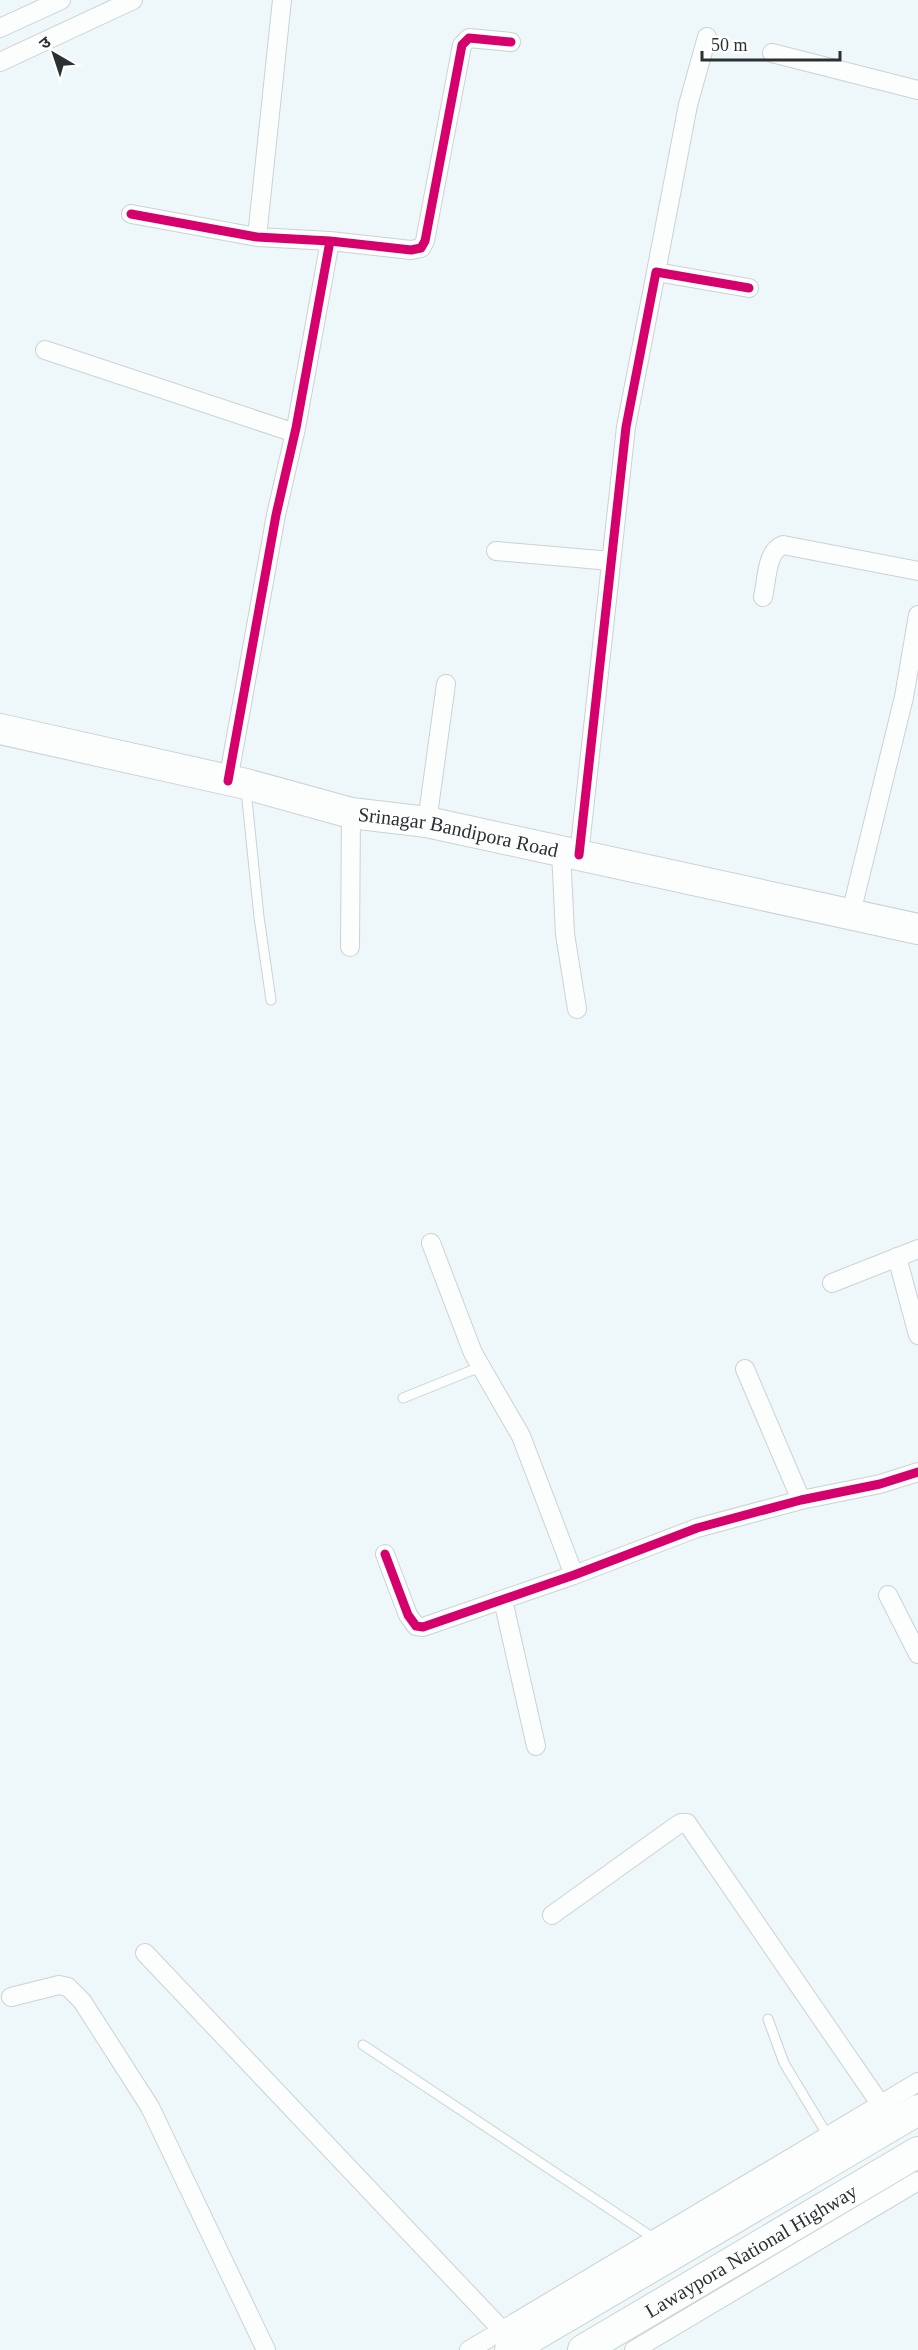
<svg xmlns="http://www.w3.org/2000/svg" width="918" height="2350" viewBox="0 0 918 2350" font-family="'Times New Roman','Noto Sans Devanagari',serif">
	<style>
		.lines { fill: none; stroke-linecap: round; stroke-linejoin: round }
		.service-casing { stroke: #cbd2d3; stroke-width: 11 }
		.minor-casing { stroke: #cbd2d3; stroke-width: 20 }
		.trunk-casing { stroke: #cbd2d3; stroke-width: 32 }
		.service { stroke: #fcfefe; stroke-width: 9 }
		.minor { stroke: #fcfefe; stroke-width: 18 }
		.trunk { stroke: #fcfefe; stroke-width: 30 }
		.cycleway-casing { stroke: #fff; stroke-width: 13 }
		.cycleway { stroke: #d6006c; stroke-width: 9 }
		.labels { text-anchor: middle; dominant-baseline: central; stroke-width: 4.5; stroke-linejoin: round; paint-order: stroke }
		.street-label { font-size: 20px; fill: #2b3133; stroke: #fff }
	</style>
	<rect width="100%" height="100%" fill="#eef7f9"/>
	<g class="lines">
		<defs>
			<path id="service" d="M246,790L259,917L271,1000
				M403,1398L480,1367
				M768,2019L784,2063L828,2136
				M363,2045L655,2239"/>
			<path id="minor" d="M0,28L61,0
				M772,53L918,90
				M0,62L133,0
				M131,214L257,237L330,241L411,250L421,248L425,241L462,45L469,38L511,42
				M257,237L282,0
				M656,272L688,105L707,37
				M45,350L295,433
				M496,551L611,561
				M763,597C767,581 766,551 783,545L918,571
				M228,781L276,515L296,428L330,241
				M427,822L446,684
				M561,851L565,934L577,1009
				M579,855L626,427L656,272L749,288
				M851,913L904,697L918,615
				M350,947L351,813
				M431,1243L473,1353L521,1436L574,1575
				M897,1257L918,1335
				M832,1283L918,1249
				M745,1369L801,1500
				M385,1554L408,1615L416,1626L423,1627L574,1575L697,1528L801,1500L880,1484L918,1472
				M888,1595L918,1654
				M503,1600L536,1746
				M552,1915L676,1826L681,1823H687L881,2105
				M145,1953L502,2330
				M11,1997L59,1985L68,1987L82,2001L150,2107L266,2350
				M469,2350L918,2082
				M634,2350L918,2181"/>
			<g id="trunk">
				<path id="s1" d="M0,729L246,784L351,813L427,822L918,929"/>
				<path d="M510,2350L918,2110"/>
				<path id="s2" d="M583,2350L918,2152"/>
			</g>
		</defs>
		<!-- service casing -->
		<use href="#service" class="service-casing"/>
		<!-- minor casing -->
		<use href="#minor" class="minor-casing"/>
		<!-- trunk casing -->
		<use href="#trunk" class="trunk-casing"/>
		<!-- service -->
		<use href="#service" class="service"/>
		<!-- minor -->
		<use href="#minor" class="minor"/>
		<!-- trunk -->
		<use href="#trunk" class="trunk"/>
		<defs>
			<path id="cycleway" d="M131,214L257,237L330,241L411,250L421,248L425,241L462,45L469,38L511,42
				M228,781L276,515L296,428L330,241
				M579,855L626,427L656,272L749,288
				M385,1554L408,1615L416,1626L423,1627L574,1575L697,1528L801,1500L880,1484L918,1472"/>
		</defs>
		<!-- cycleway casing -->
		<use href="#cycleway" class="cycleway-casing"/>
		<!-- cycleway -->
		<use href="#cycleway" class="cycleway"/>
	</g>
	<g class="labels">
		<!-- street labels -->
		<g class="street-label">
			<text stroke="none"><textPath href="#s1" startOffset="470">Srinagar Bandipora Road</textPath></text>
			<text stroke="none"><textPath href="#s2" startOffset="195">Lawaypora National Highway</textPath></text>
		</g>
	</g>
	<!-- north arrow -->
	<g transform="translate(54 54) rotate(321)" stroke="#ffffff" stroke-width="4.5" paint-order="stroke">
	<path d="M0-4.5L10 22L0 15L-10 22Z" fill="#2b3133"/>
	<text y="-9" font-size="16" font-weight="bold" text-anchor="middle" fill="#2b3133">उ</text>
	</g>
	<!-- scale -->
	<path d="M702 51v9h138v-9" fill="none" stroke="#2b3133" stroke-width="3"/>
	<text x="711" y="51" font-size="18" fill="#2b3133" stroke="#ffffff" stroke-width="4.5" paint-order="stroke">50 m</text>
</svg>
